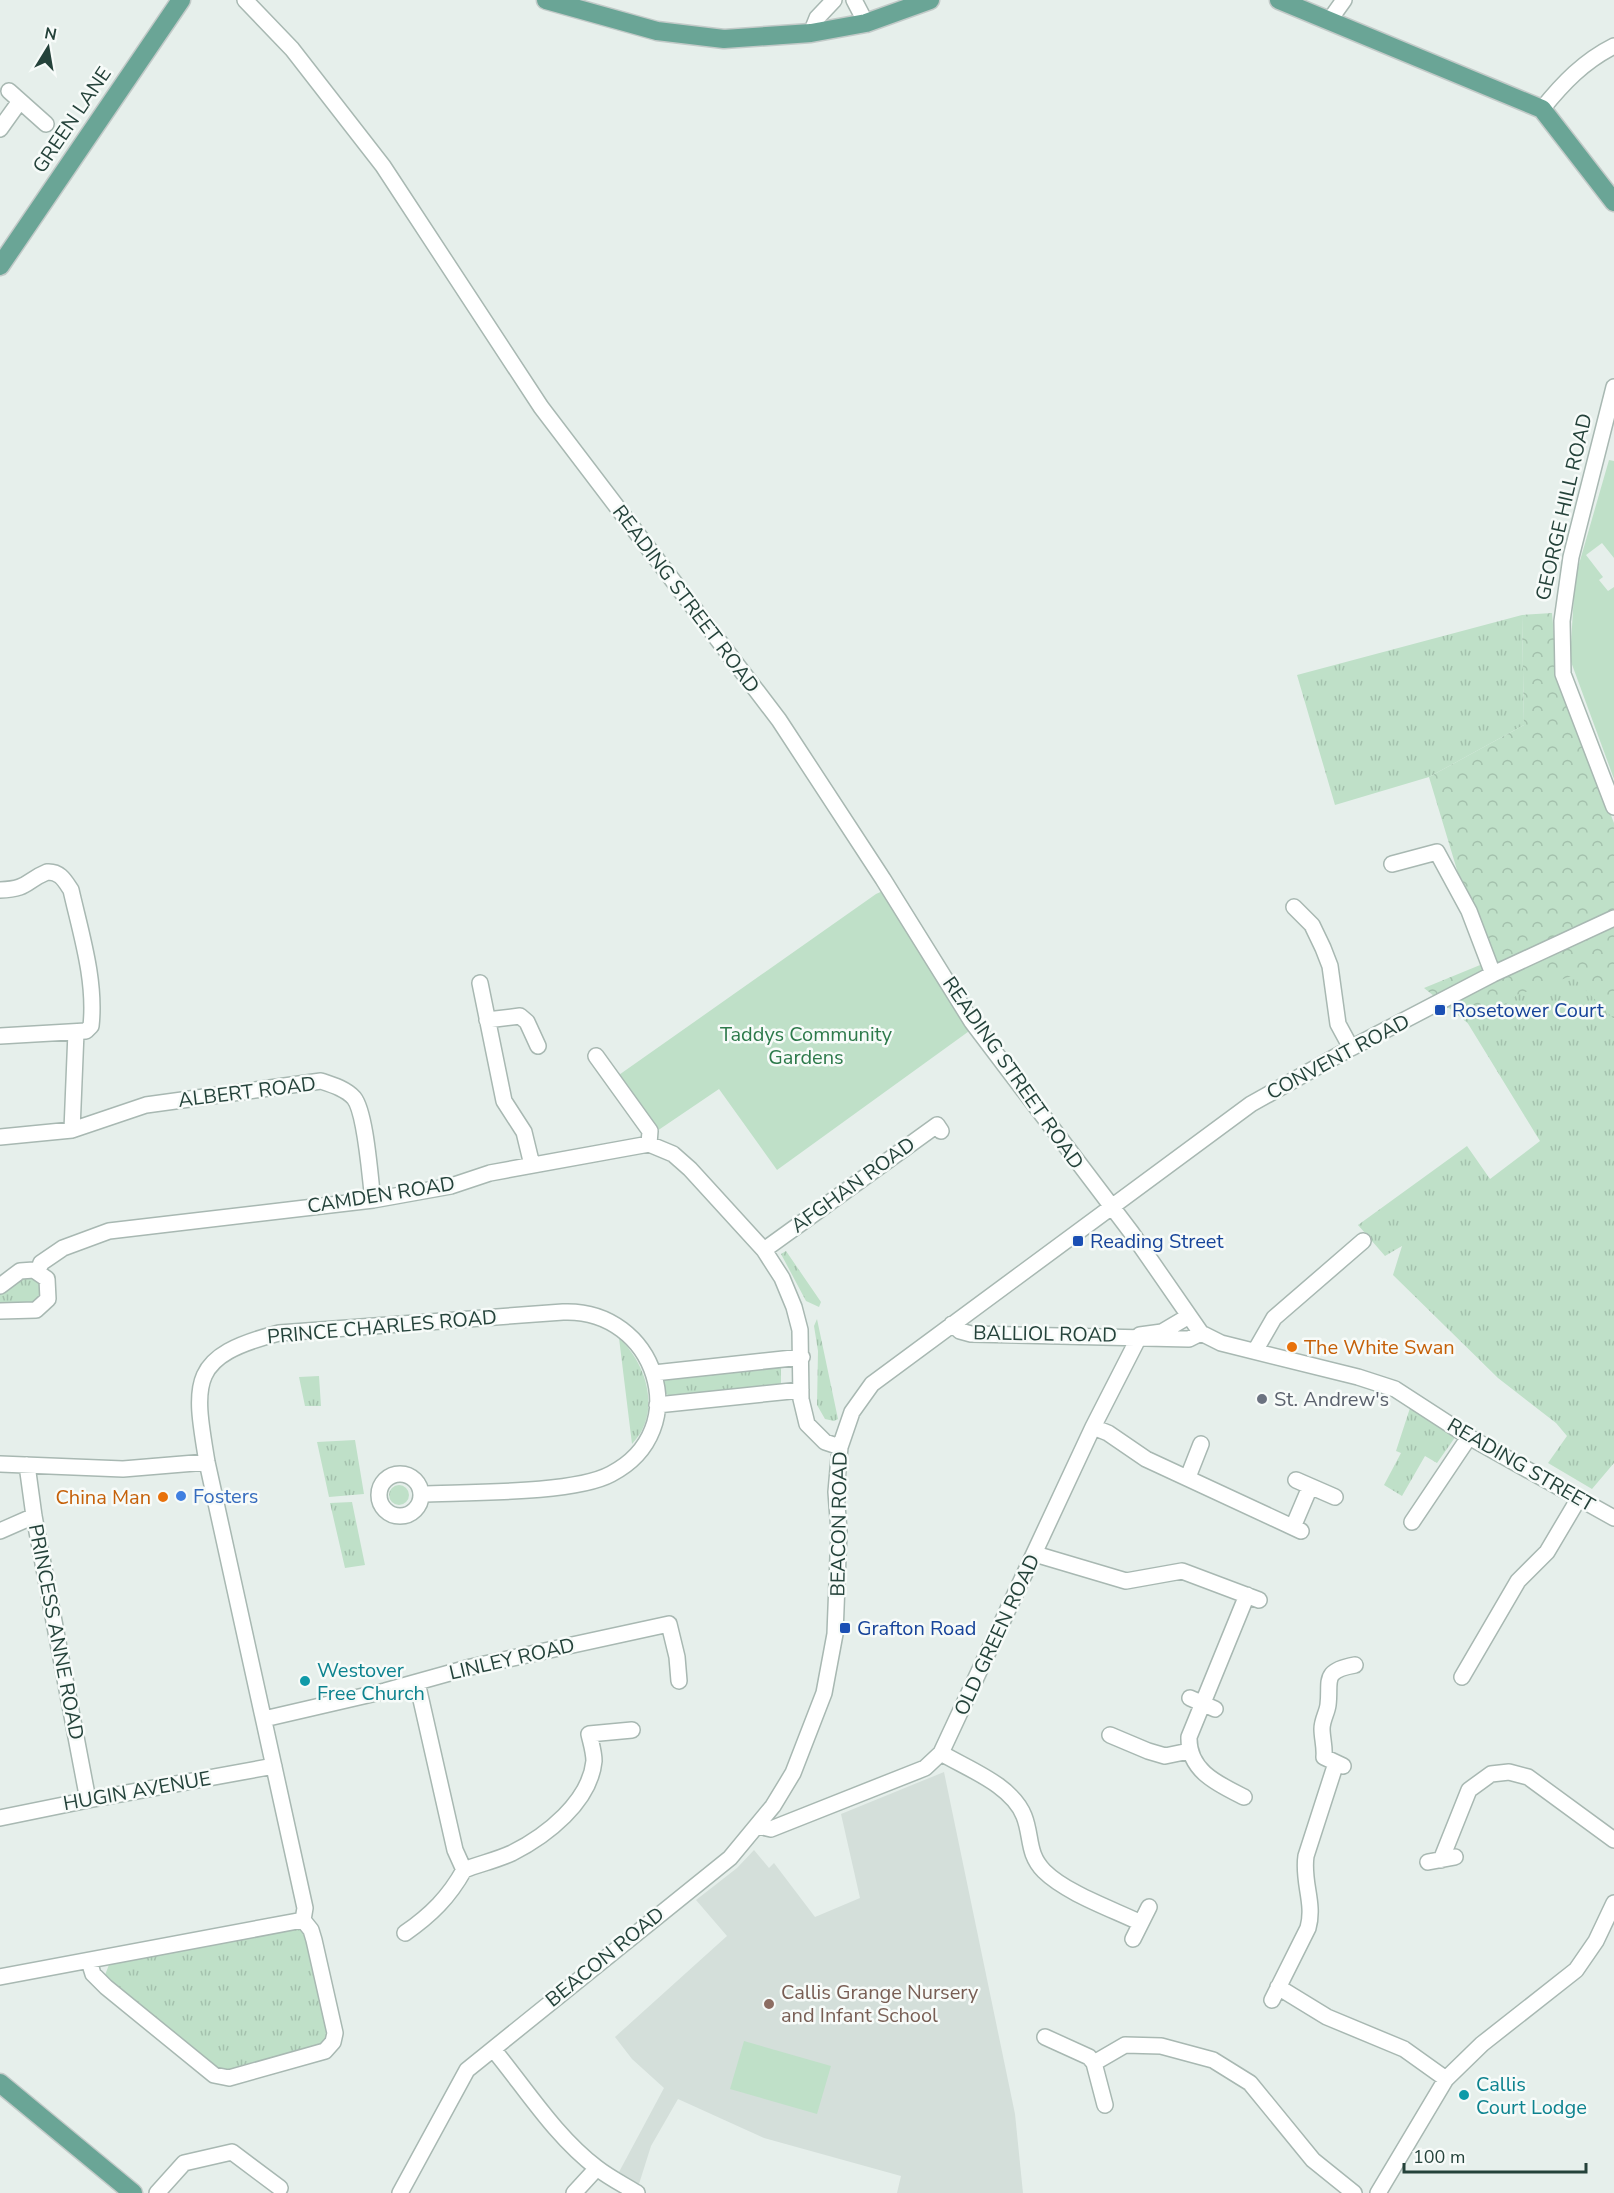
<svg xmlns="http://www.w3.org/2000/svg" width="1614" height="2193" viewBox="0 0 1614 2193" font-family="'Nunito Sans',sans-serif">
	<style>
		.built { fill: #d4dfda }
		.grass { fill: url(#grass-tufts) }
		.forest { fill: url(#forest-crowns) }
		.garden { fill: #bfe0c8 }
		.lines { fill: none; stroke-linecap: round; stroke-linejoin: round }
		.minor-casing { stroke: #a8b8b2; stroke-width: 18 }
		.major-casing { stroke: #c2cac8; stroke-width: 21 }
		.minor { stroke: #fff; stroke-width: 15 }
		.major { stroke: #6aa596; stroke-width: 18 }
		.transit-dot { fill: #1a4fb4; stroke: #f7fbf9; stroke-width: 2 }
		.food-dot { fill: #e8710a; stroke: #f7fbf9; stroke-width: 2 }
		.worship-dot { fill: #6b7280; stroke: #f7fbf9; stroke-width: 2 }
		.shop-dot { fill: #3f7fe0; stroke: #f7fbf9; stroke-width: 2 }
		.culture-dot { fill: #0f9aa8; stroke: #f7fbf9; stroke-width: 2 }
		.education-dot { fill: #8d6e63; stroke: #f7fbf9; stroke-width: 2 }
		.labels { text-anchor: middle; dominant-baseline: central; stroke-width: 5; stroke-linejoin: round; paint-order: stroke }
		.street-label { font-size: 20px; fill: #24423a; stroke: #f7fbf9 }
		.transit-label { font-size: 20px; fill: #164399; stroke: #f7fbf9; text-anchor: start }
		.park-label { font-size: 20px; fill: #2d7a4b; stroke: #f7fbf9 }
		.food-label { font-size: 20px; fill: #c56008; stroke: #f7fbf9; text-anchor: start }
		.worship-label { font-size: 20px; fill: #5b616d; stroke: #f7fbf9; text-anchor: start }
		.shop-label { font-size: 20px; fill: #366cbe; stroke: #f7fbf9; text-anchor: start }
		.culture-label { font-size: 20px; fill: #0d838f; stroke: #f7fbf9; text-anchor: start }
		.education-label { font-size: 20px; fill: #785e54; stroke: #f7fbf9; text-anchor: start }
	</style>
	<defs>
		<pattern id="grass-tufts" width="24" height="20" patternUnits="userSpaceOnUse" patternTransform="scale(1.5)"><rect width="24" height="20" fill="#bfe0c8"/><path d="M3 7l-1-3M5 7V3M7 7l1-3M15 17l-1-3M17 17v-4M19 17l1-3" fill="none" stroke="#a4c1ad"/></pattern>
		<pattern id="forest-crowns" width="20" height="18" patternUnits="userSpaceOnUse" patternTransform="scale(1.5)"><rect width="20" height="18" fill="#bfe0c8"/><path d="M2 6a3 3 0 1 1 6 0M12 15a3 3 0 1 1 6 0" fill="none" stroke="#a4c1ad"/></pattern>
	</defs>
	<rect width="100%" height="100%" fill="#e6efeb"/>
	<!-- built -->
	<path class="built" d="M944,1772L1015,2114L1023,2193H897L901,2176L764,2138L678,2099L651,2146L639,2184L619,2172L664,2088L632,2059L615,2037L727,1936L696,1900L737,1868L754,1850L769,1868L774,1863L815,1917L860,1898L841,1814Z"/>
	<!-- grass -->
	<path class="grass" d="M1522,615L1524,725L1429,777L1335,805L1297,675Z
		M1571,945L1614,1019V1463L1592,1489L1548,1463L1567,1436L1556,1423L1498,1378L1393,1275L1402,1246L1385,1256L1358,1225L1467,1146L1490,1179L1540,1141L1456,1004Z
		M786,1251L821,1302L819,1307L806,1301L781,1254Z
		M25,1275H30L44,1287L39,1304L0,1306V1292Z
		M817,1319L838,1419L834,1421L825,1419L817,1405L818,1351L814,1326Z
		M619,1338C647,1364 662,1413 632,1444Z
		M781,1365V1384L671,1397L662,1391V1384L666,1379Z
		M319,1376L321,1406H305L299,1377Z
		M1410,1408L1456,1436L1437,1463L1425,1456L1402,1496L1384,1485L1401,1453L1396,1451Z
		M355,1440L364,1494L329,1497L317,1442Z
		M389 1495a10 10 0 1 1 20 0a10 10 0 1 1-20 0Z
		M352,1502L365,1565L345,1568L330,1503Z
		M300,1928L305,1930L330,2035L317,2048L222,2073L108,1980L105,1975L110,1962Z"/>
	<!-- forest -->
	<path class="forest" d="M1552,613L1558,680L1614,823V1019L1572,976L1517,995L1475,1029L1424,988L1485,963L1429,777L1524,725L1522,615Z"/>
	<!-- garden -->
	<path class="garden" d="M1609,460L1614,461V558L1602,543L1586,555L1603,577L1599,580L1608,591L1614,587V779L1570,659L1575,578Z
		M885,890L972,1029L777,1170L719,1089L657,1131L616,1077L876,894Z
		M744,2041L831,2066L817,2114L730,2089Z"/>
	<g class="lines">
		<defs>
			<path id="minor" d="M245,0L292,49L383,166L541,407L779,720L883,879L972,1022L1131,1232L1201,1333L1221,1343L1358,1377L1395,1389L1469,1437L1614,1518
				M854,0L866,23
				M1329,21L1344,0
				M811,33L817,18L834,0
				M9,91L46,124
				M1542,109C1563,83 1584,61 1614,46
				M0,129L20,101
				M1614,387L1571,557L1562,621L1563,674L1614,807
				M1392,864L1437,852L1469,911L1493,974
				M0,890C29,889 25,881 47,872C60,871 65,881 71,890C81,934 96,981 91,1026L86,1031L0,1036
				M1294,907L1312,925L1323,948L1330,966L1338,1024L1351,1048
				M480,983L504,1101L524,1132L532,1165
				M487,1020L520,1016L527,1022L538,1046
				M596,1056L650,1131L649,1144
				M72,1130L146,1105L321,1081C333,1085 346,1089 354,1098C366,1113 370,1179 373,1200
				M0,1137L72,1130L76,1032
				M764,1250L937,1125L941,1131
				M38,1271L41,1263L63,1248L109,1231L373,1200L451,1186L490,1173L649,1144L673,1154L690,1169L764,1250L782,1278L794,1307L800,1330L801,1399L807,1424L825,1442L840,1447
				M0,1286L20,1271L34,1270L47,1279L48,1299L36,1310L0,1311
				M952,1324L960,1331L971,1334L1189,1339L1201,1333
				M1255,1351L1274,1318L1363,1241
				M654,1373L802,1357
				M657,1405L801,1390
				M1093,1427L1108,1433L1146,1459L1301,1531
				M0,1464L123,1469L207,1462
				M27,1465L34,1516L88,1800
				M379 1495a21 21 0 1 1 42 0a21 21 0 1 1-42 0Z
				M1188,1477L1201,1444
				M1296,1480L1335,1497
				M1412,1522L1469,1437
				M1293,1527L1310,1487
				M0,1531L34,1516
				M1035,1554L1126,1581L1182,1571L1259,1600
				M1462,1677L1518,1581L1547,1552L1579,1498
				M417,1682L455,1850L464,1870
				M1190,1698L1215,1709
				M264,1719L385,1691L471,1667L669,1624L677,1657L679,1681
				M1110,1735L1148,1751L1165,1756L1189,1751
				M941,1753C968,1769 1012,1785 1024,1816C1032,1836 1027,1854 1044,1871C1066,1893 1112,1909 1141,1923
				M1343,1766L1324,1757C1325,1747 1322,1738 1322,1729C1322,1720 1327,1713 1328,1705C1331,1681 1321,1671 1355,1665
				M1244,1797C1218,1784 1188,1771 1189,1737L1247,1595
				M0,1818L88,1800L274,1766
				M758,1826L771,1829L925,1768L941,1753L1093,1427L1140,1335L1162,1332L1189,1316
				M1441,1860L1469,1790L1491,1774L1509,1772L1528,1777L1614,1840
				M1428,1862L1455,1857
				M303,1920L305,1908L207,1462C193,1380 190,1356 279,1333L563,1312C656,1308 696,1430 611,1474C574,1494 467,1492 421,1494
				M405,1933C431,1915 449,1897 464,1870C479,1864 497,1860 512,1853C546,1836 590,1802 594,1761C594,1752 591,1743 589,1734L632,1730
				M1133,1939L1149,1907
				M89,1961L93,1974L106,1987L214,2075L229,2078L325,2051L333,2042L335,2033L314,1940L311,1930L303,1920
				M0,1977L303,1920
				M1278,1987L1327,2017L1404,2049L1446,2079
				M1272,2000L1308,1928C1315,1903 1302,1882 1306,1856L1336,1763
				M1045,2037L1089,2057L1094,2063L1105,2105
				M493,2049C526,2089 555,2136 597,2168C610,2178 624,2185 637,2193
				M1094,2063L1125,2045L1161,2046L1213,2060L1250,2083L1313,2160L1354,2193
				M157,2193L184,2163L232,2152L280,2188
				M400,2193L467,2070L730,1858L773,1806L793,1773L824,1693L835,1634L839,1531L836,1492L840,1447L852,1412L872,1384L1251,1104L1351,1048L1493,974L1614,918
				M574,2193L597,2168
				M1378,2193L1446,2079L1482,2044L1576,1970L1596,1941L1614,1903"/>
			<path id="major" d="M546,0L657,31L724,39L811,33L866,23L930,0
				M1279,0L1542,109L1614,202
				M0,266L181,0
				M0,2083L133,2193"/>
		</defs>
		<!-- minor casing -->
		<use href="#minor" class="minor-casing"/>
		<!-- major casing -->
		<use href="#major" class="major-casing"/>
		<!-- minor -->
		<use href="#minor" class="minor"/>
		<!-- major -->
		<use href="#major" class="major"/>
	</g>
	<!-- markers -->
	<g class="transit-dot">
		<rect x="1434" y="1004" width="12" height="12" rx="3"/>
		<rect x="1072" y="1235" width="12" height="12" rx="3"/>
		<rect x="839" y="1622" width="12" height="12" rx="3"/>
	</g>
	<g class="food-dot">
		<circle cx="1292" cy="1347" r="6"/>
		<circle cx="163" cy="1497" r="6"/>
	</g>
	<circle class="worship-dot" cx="1262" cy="1399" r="6"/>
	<circle class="shop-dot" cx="181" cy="1496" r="6"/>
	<g class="culture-dot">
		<circle cx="305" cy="1681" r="6"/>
		<circle cx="1464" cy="2095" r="6"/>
	</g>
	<circle class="education-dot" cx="769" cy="2004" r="6"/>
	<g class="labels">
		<!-- street labels -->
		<g class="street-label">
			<text transform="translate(72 120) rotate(-56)">GREEN LANE</text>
			<text transform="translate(1564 507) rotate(-77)">GEORGE HILL ROAD</text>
			<text transform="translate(686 599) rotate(53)">READING STREET ROAD</text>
			<text transform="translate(1338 1057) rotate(-28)">CONVENT ROAD</text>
			<text transform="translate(1013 1073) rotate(55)">READING STREET ROAD</text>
			<text transform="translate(247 1092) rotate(-7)">ALBERT ROAD</text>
			<text transform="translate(853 1185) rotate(-36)">AFGHAN ROAD</text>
			<text transform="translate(381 1195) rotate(-9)">CAMDEN ROAD</text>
			<text transform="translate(382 1327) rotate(-5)">PRINCE CHARLES ROAD</text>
			<text transform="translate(1045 1334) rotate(1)">BALLIOL ROAD</text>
			<text transform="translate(1521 1465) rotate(30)">READING STREET</text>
			<text transform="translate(839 1524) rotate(-89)">BEACON ROAD</text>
			<text transform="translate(56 1632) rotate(79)">PRINCESS ANNE ROAD</text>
			<text transform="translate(997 1635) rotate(-65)">OLD GREEN ROAD</text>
			<text transform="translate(512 1659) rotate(-13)">LINLEY ROAD</text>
			<text transform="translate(137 1791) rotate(-10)">HUGIN AVENUE</text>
			<text transform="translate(605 1957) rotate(-39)">BEACON ROAD</text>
		</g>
		<!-- transit labels -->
		<g class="transit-label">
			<text x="1452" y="1010">Rosetower Court</text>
			<text x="1090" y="1241">Reading Street</text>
			<text x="857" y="1628">Grafton Road</text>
		</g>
		<!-- park labels -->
		<g class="park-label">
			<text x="806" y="1034">Taddys Community<tspan x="806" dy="23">Gardens</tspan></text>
		</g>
		<!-- food labels -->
		<g class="food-label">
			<text x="1304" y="1347">The White Swan</text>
			<text x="151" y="1497" text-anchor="end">China Man</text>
		</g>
		<!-- worship labels -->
		<g class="worship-label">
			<text x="1274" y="1399">St. Andrew's</text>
		</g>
		<!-- shop labels -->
		<g class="shop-label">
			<text x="193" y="1496">Fosters</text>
		</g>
		<!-- culture labels -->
		<g class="culture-label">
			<text x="317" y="1670">Westover<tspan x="317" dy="23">Free Church</tspan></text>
			<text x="1476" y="2084">Callis<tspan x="1476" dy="23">Court Lodge</tspan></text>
		</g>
		<!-- education labels -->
		<g class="education-label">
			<text x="781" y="1992">Callis Grange Nursery<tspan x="781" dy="23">and Infant School</tspan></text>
		</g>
	</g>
	<!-- north arrow -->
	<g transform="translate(48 48) rotate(11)" stroke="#f7fbf9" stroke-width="4.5" paint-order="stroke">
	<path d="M0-4.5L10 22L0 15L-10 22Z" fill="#24423a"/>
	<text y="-9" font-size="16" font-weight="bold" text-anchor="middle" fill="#24423a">N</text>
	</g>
	<!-- scale -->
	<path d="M1404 2163v9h182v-9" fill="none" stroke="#24423a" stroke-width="3"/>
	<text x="1413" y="2163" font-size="18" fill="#24423a" stroke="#f7fbf9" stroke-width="4.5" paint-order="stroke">100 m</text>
</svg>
